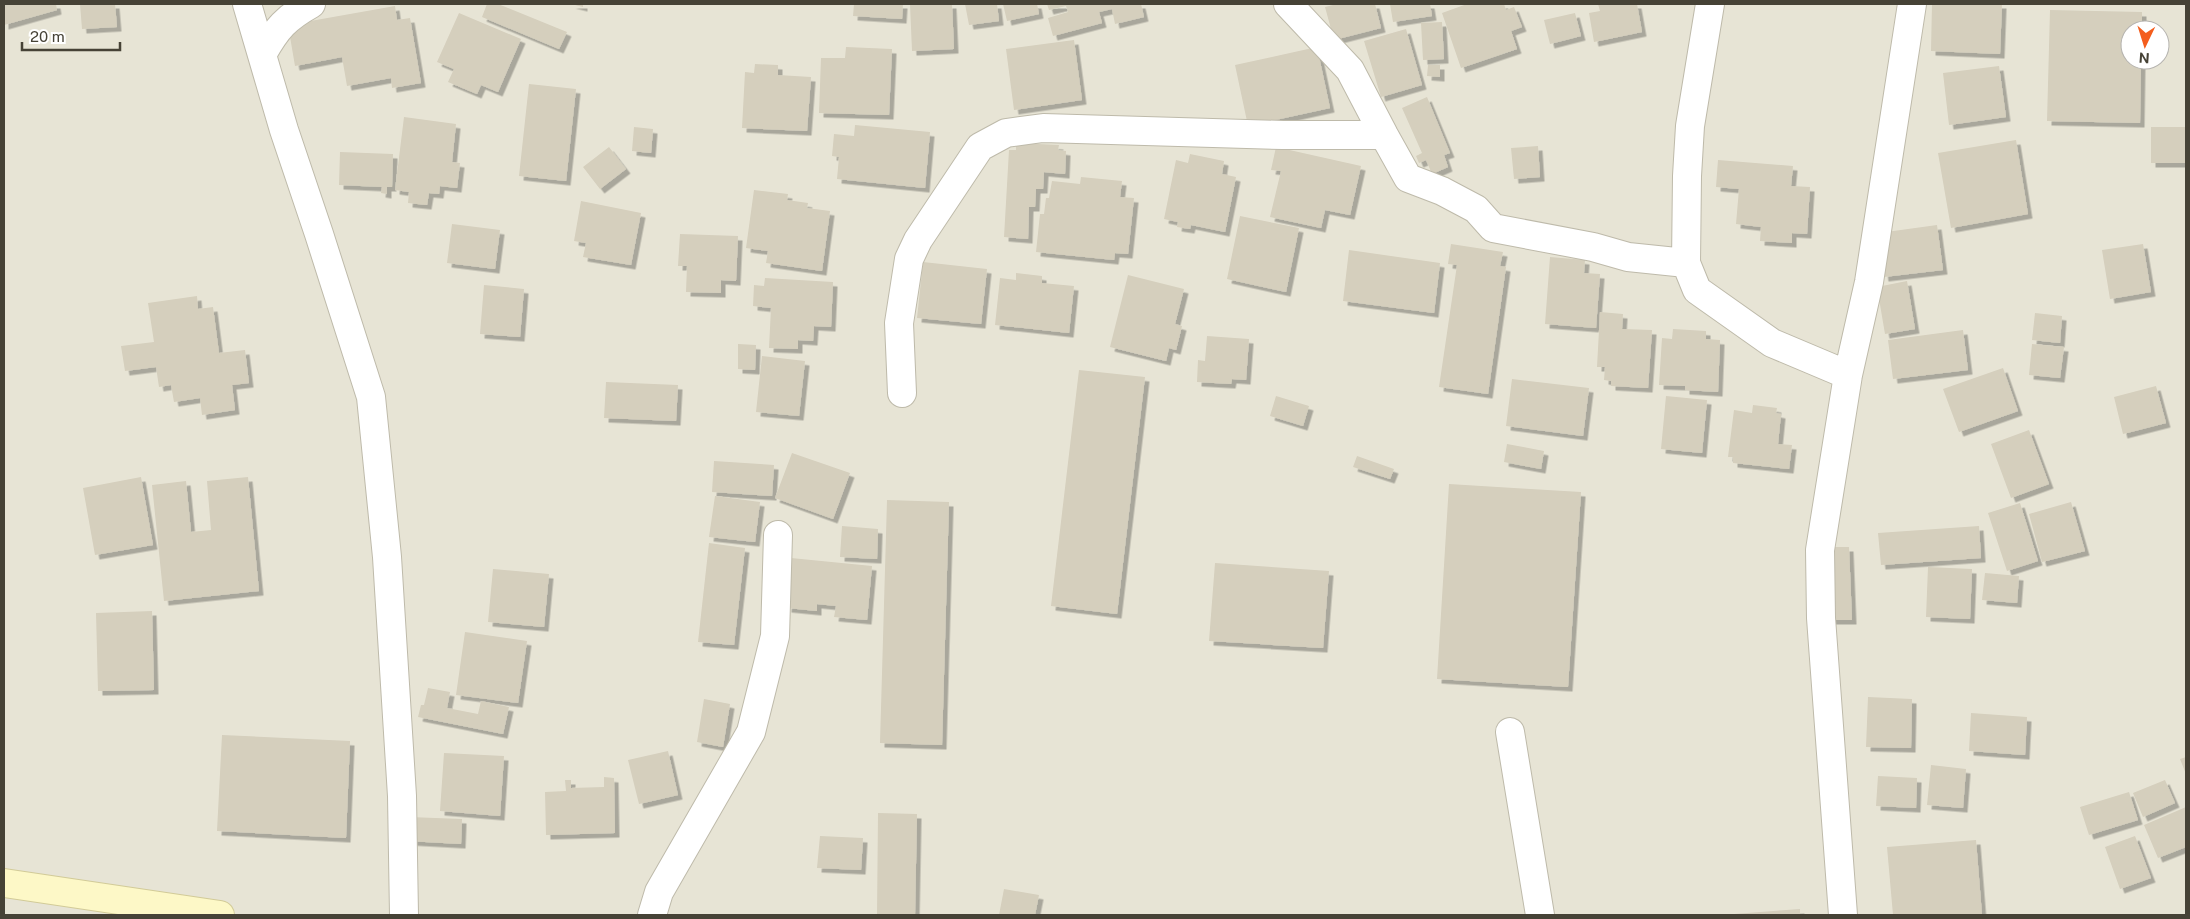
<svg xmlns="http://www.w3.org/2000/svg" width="2190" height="919" viewBox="0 0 2190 919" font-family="'Public Sans',sans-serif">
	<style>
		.residential { fill: #e7e4d5; fill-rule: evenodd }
		.building { fill: #d5cfbd; filter: url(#shadow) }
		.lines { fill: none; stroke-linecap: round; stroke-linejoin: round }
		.street-casing { stroke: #bebaaa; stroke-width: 30 }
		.secondary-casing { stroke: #d2cb98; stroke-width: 30 }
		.street { stroke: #fff; stroke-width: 28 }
		.secondary { stroke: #fdf8c7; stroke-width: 28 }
	</style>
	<defs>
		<filter id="shadow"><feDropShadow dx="4.5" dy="4.5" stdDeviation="0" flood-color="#0004"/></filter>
	</defs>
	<rect width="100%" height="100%" fill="#f3f1e7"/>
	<!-- residential -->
	<path class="residential" d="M4,4H2186V915H4ZM2130,30H2160V60H2130Z"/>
	<!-- building -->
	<path class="building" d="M4,4H56L57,10L4,25Z
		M80,4H115L117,27L82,29Z
		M487,4H498L567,32L559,49L482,17Z
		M571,4H583V7Z
		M854,4H903L902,19L853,16Z
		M910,4H952L954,49L912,51Z
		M965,4H997L999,21L969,25Z
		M1003,4H1037L1039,14L1007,21Z
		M1047,4H1141L1144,17L1115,24L1112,9L1099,12L1102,23L1053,36L1048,18L1068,12L1066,6L1049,10Z
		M1337,4H1375L1381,28L1334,40L1325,7Z
		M1390,4H1430L1432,16L1393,22Z
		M1467,4H1504L1506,10L1514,7L1522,27L1511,31L1517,49L1461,68L1442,13Z
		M1598,4H1637L1642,32L1594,42L1589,13L1600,11Z
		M1932,4H2002L2000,54L1931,51Z
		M395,6L397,20L410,18L421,83L392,88L391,78L347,86L342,57L295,66L288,25Z
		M2050,10L2142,12V30H2130V60H2141L2140,123L2047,121Z
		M459,13L521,39L498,92L481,85L477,94L448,82L454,69L437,62Z
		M1575,13L1581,36L1550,44L1544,20Z
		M1442,22L1444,59L1423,60L1421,23Z
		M1406,29L1422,85L1381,97L1364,41Z
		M1074,40L1082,100L1014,110L1006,49Z
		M846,47L892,49L889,115L819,113L821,58H845Z
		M1317,47L1330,108L1248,126L1235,65Z
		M755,64L778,65V75L811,77L807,131L742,128L745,72L754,73Z
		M1428,65H1440V77L1427,76Z
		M1999,66L2006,117L1949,125L1943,73Z
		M529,84L576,89L566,181L519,176Z
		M1427,97L1450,153L1444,155L1448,167L1432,174L1426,160L1419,163L1416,156L1422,153L1402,108Z
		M404,117L456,124L452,162L460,163L457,188L440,186L439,194L429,193L427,205L408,203L409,192L395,190Z
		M855,125L930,132L925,188L837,179L839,157L832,156L834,134L854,136Z
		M634,127L653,129L651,153L632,151Z
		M2151,127H2186V163H2151Z
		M2016,140L2028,214L1951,228L1938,153Z
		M1016,143L1059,145L1058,150L1066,151L1065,174L1044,172L1043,189H1036L1035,207H1029L1028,239L1004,237L1009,150H1016Z
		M1538,146L1540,177L1514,179L1511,148Z
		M609,147L626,169L600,189L583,167Z
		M1276,147L1361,166L1350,215L1325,210L1321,228L1270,217L1281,171L1271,170Z
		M340,152L393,154L392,187H387V194L381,193L382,187L339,185Z
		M1190,154L1224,161L1222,174L1236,177L1225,232L1191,225L1190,229L1177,227L1178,222L1164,219L1176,160L1188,163Z
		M1718,160L1793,166L1791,186L1810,187L1807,234L1792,233V243L1760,241L1761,227L1736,224L1739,189L1716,187Z
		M1081,177L1122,181L1120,197L1134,198L1128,254L1115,253L1114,260L1036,252L1040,214H1044L1046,198H1049L1052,181L1080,184Z
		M754,190L788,194L787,200L808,203L807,208L830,211L822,271L766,263L768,251L746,248Z
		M581,201L641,213L631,265L583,257L586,243L574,241Z
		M1240,216L1299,228L1286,292L1227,279Z
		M452,224L500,230L495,269L447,263Z
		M1937,225L1943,270L1884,277L1879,233Z
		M680,234L738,236L736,281L721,280V293L686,292L687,266H678Z
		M1451,244L1503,252L1500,266L1506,267L1488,394L1439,387L1457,265L1448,264Z
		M2143,244L2151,292L2110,299L2102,250Z
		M1349,250L1440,263L1434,313L1343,301Z
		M1550,257L1585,260L1584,273L1600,274L1596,328L1545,324Z
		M923,262L987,269L981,324L917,318Z
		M1016,273L1042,276V283L1074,286L1069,333L995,325L1000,278L1016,280Z
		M1128,275L1184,289L1175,324L1182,326L1176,350L1169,348L1166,361L1110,347Z
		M765,278L833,282L831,327L814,326L813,341L798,340V349L769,348L771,308L753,306L754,285L764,286Z
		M1907,281L1915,329L1885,334L1877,287Z
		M484,285L524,289L520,337L480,334Z
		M197,296L198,309L213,307L219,353L245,350L249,383L232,385L235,410L202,415L200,398L174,402L171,385L159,387L156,367L125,371L121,346L154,342L148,303Z
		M1600,312L1623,314L1622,329L1652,330L1648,388L1611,386V381L1604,380L1605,367H1597Z
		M2035,313L2062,316L2060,343L2032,340Z
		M1673,329L1706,331V339L1720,340L1718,392L1685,390V386L1659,385L1662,338L1672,339Z
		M1963,330L1968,370L1893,379L1888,340Z
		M1207,336L1249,339L1246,380L1232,379L1231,384L1197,382L1198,360L1205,361Z
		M738,344L756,345L755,370L738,369Z
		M2032,344L2064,347L2060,378L2029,375Z
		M762,356L805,361L799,416L756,412Z
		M2003,368L2018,411L1959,432L1943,389Z
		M1079,370L1145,377L1117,614L1051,606Z
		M1512,379L1589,388L1583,436L1506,426Z
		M606,382L678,385L676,421L604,418Z
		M2156,386L2166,423L2123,434L2114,397Z
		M1276,396L1309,406L1303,426L1270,416Z
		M1666,396L1707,400L1702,453L1661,449Z
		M1753,405L1777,408L1776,413L1781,414L1778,444L1792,445L1789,469L1733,463V457H1728L1734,410L1752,413Z
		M2029,430L2049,484L2011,498L1991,444Z
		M1507,444L1544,451L1541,469L1504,462Z
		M792,453L850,473L833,519L775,498Z
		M1357,456L1394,469L1390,479L1353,467Z
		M714,461L774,465L772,496L712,492Z
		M141,477L153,545L95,555L83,488Z
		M248,477L259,591L164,601L152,485L186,481L191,532L211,530L207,481Z
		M1449,484L1581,492L1568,687L1437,679Z
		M715,496L760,502L755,542L709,537Z
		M887,500L949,502L942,745L880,743Z
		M2071,502L2085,551L2042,562L2029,514Z
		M2020,503L2038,561L2007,571L1988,513Z
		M842,526L878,529L877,559L840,557Z
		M1979,526L1981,558L1881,565L1878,533Z
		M709,543L745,548L734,645L698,642Z
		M1824,547H1849L1852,620H1826Z
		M791,558L872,566L867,620L834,617L836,606L817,604V611L787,608Z
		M1215,563L1329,571L1323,648L1209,641Z
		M1928,567L1972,569L1970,619L1926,617Z
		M493,569L549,574L544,627L488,622Z
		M1985,573L2019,576L2017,603L1982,600Z
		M152,611L154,690L98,691L96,613Z
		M465,632L527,641L518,703L456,695Z
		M428,688L450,692L447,708L478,714L481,701L509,707L503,734L418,717L421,705H424Z
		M1868,697L1912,699L1911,748L1866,747Z
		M704,699L730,704L723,747L697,742Z
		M1971,713L2027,717L2025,755L1969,751Z
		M222,735L350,741L346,838L217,831Z
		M668,751L678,795L639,804L628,760Z
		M444,753L504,756L500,816L440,811Z
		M2186,757V774L2180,759Z
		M1931,765L1966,769L1963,808L1927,805Z
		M1878,776L1917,778L1916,808L1876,806Z
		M604,777L614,778L615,833L546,835L545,792L566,791L565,780H571V788L604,787Z
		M2165,780L2175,803L2143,817L2133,793Z
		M2129,792L2138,820L2089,835L2080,807Z
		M2186,807V847L2158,858L2144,825Z
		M878,813L917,814L915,915H877Z
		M409,817L462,819L461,844L407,841Z
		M820,836L863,838L861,870L817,868Z
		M2135,836L2151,878L2120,889L2105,847Z
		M1976,840L1982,915H1893L1887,847Z
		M1004,889L1039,895L1035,915H999Z
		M1800,909V915H1734V914Z"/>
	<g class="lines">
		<defs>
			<path id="street" d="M247,4L284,130L319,234L371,397L387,557L402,796L404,915
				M1288,4L1350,70L1384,135L1408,178L1442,191L1476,209L1493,228L1593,247L1628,257L1686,263
				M1710,4L1690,126L1687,176L1686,263L1697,290L1772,343L1848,375
				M263,53C277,28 286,18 311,4
				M902,393L899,323L909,259L918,240L980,147L1006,133L1043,128L1283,135H1384
				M1510,732L1540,915
				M652,915L659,892L751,732L775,636L778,535
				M1843,915L1821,618L1820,550L1848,375L1869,282L1912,4"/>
			<path id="secondary" d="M4,883L220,915"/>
		</defs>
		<!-- street casing -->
		<use href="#street" class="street-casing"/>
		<!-- secondary casing -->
		<use href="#secondary" class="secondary-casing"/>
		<!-- street -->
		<use href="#street" class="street"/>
		<!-- secondary -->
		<use href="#secondary" class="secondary"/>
	</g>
	<!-- border -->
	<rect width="2190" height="919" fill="none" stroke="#464236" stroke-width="10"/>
	<!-- north arrow -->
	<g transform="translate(2145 45) rotate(184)"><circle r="24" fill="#ffffff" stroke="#b5b3af"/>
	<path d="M0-4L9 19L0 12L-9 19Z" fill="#f45d1d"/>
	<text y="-8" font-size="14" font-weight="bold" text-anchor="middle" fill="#464236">N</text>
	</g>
	<!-- scale -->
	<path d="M22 42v8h98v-8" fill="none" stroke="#464236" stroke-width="2.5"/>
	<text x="30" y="42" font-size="15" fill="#464236" stroke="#ffffff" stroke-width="4" paint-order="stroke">20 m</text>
</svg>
